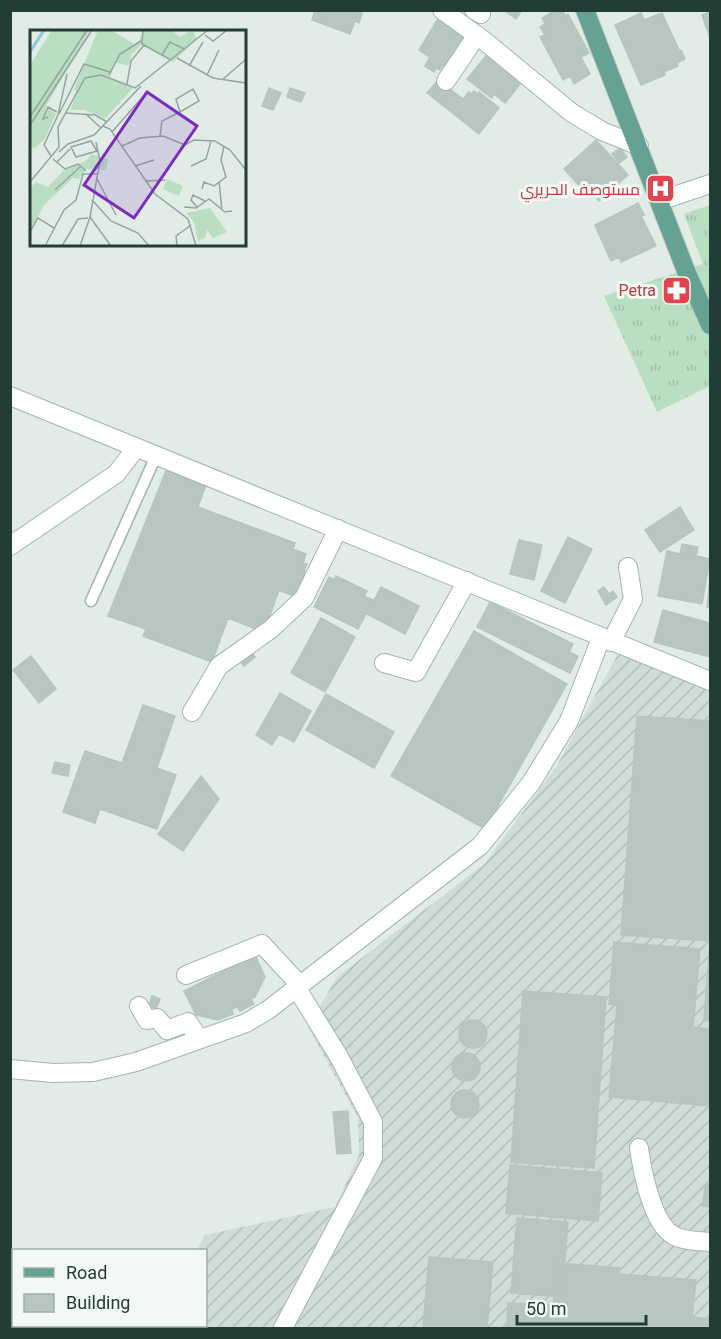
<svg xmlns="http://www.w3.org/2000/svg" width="721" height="1339" viewBox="0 0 721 1339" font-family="Roboto,Cairo,sans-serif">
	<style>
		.industrial { fill: url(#industrial-furrows) }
		.grass { fill: url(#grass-tufts) }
		.building { fill: #b7c7c0; stroke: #b4c6be; stroke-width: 1.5 }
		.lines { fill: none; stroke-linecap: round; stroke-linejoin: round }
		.lane-casing { stroke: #a4b4ae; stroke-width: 13 }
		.street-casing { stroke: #a4b4ae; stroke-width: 20 }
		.secondary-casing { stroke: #9fb8af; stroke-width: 20 }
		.primary-casing { stroke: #c1c9c6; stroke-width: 20 }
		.lane { stroke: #fff; stroke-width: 10 }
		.street { stroke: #fff; stroke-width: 18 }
		.secondary { stroke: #fff; stroke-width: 18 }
		.primary { stroke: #65a291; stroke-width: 18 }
		.labels { text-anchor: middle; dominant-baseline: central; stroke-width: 6; stroke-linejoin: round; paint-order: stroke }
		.health-label { font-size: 16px; fill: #be3a42; stroke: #f2f9f5; text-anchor: end }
		.inset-river { fill: none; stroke: #88c9d2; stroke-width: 3 }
		.inset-road { fill: none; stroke: #94a6a0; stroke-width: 1.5 }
		.view { fill: #7b2cbf; fill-opacity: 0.15; stroke: #7b2cbf; stroke-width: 3 }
		.inset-edge { fill: none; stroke: #213d35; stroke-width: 3 }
	</style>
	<defs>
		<pattern id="industrial-furrows" width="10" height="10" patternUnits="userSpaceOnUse" patternTransform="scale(1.5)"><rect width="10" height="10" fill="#d0dcd6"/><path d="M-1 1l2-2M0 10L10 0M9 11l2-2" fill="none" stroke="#b2beb8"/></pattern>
		<pattern id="grass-tufts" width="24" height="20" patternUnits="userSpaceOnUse" patternTransform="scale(1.5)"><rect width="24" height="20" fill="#badec2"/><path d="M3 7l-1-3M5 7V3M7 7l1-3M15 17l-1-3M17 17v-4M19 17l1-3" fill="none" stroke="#a0bfa7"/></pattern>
	</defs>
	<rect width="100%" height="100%" fill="#e1ece7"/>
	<!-- industrial -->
	<path class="industrial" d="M619,652L710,681V1328H155L157,1326H206V1250H197L205,1235L335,1207L359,1155L358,1118L308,1027L337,977L484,864L556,767Z"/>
	<!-- grass -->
	<path class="grass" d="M710,205V386L657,412L604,296L703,264L684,214Z"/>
	<!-- building -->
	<path class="building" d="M315,10H363L359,23L355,21L350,34L312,20Z
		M504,10H522L516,19Z
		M556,10H563L565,16L568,14L589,53L581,57L590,74L574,84L570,76L563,80L540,37L545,35L540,27L545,24L542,18Z
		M710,12V38L702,15Z
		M641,13L644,20L662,13L679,50H681L685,59L677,63L678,66L664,72L665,75L641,85L615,25Z
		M439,17L472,39L449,69L443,65L440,70L436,68L434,72L425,66L430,57L419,50Z
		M489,52L524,79L505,103L494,94L492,98L467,79Z
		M438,80L463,99L469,92L472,94L474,91L477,94L479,92L499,108L479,134L427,93Z
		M269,88L281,93L273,110L262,106Z
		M290,88L305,93L301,102L287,97Z
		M596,140L628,175L599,201L594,195L591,198L564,169Z
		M620,148L627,157L619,163L612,154Z
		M638,203L644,215L641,216L656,246L621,262L619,257L611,261L595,225Z
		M166,471L206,485L198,507L295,543L293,549L306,554L303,563L307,564L304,571L308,573L298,598L279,590L264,632L228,618L212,662L143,636L146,629L108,616Z
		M680,507L694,530L660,552L645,530Z
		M568,537L592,549L565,603L541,591Z
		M519,540L542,545L534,580L510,574Z
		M682,544L698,547L696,556L710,559L702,604L658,596L667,551L680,554Z
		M336,576L367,591L364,596L373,600L358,629L314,607L329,577L335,580Z
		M710,578V607H707Z
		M381,587L419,606L405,634L367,614Z
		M604,587L609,594L613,591L617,597L606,605L598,591Z
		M490,602L573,644L569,652L578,656L570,673L477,627Z
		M663,610L710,623V657L654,642Z
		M321,618L355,637L325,692L291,673Z
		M474,631L567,684L485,829L391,776Z
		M251,652L255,657L244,666L240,661Z
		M31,656L56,689L39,703L13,670Z
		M280,693L311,711L294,742L279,734L272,745L256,735Z
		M326,694L394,732L374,768L306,730Z
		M143,705L175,716L157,768L176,775L157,829L100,809L95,823L63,812L85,751L122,763Z
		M637,716L710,721V1021L704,1020L710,941L621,935Z
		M55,762L70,765L68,776L52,773Z
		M201,776L219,799L183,851L158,834Z
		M614,942L700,949L693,1027L710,1029V1106L609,1097L617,1005L609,1004Z
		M255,955L265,977L255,997L251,999L254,1004L240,1011L237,1007L232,1009L233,1014L218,1020L196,1015L184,991Z
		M523,991L606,997L594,1168L511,1162Z
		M152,996L160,999L156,1009L149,1006Z
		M459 1034a14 14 0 1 1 28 0a14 14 0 1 1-28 0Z
		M452 1067a14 14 0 1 1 28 0a14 14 0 1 1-28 0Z
		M451 1104a14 14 0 1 1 28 0a14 14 0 1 1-28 0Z
		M348,1111L351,1153L337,1154L333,1112Z
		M510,1165L602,1173L598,1221L506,1213Z
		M706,1184L710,1185V1207L702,1206Z
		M517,1218L568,1222L562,1297L511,1293Z
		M429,1257L493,1262L487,1328H423Z
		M557,1263L620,1268L619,1274L696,1280L692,1317L710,1319V1328H551Z
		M508,1303L558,1305L556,1328H507Z"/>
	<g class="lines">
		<defs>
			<path id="lane" d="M91,601L156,456"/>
			<path id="street" d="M442,10L482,39L572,113L602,131L639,146
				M474,10L481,14
				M446,81L477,35
				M659,201L710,184
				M10,546L116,474L136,448
				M611,642L633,599L628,567
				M384,663L416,672L467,581
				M192,712L219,666L271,629L304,598L338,529
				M186,975L262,944L299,984
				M139,1006L147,1020L157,1018L167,1030L188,1022L199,1039
				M10,1069L53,1073L93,1072L136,1062L246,1023L268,1010L480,846L531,783L569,721L601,638
				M639,1148C642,1170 652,1223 673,1235C682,1241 700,1241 710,1242
				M283,1328L373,1158V1122L339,1057L296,987"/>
			<path id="secondary" d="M10,396L710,681"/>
			<path id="primary" d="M585,10L686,271L710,325"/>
		</defs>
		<!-- lane casing -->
		<use href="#lane" class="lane-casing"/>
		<!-- street casing -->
		<use href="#street" class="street-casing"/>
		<!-- secondary casing -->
		<use href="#secondary" class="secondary-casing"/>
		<!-- primary casing -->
		<use href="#primary" class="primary-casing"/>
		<!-- lane -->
		<use href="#lane" class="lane"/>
		<!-- street -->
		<use href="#street" class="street"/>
		<!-- secondary -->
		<use href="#secondary" class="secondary"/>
		<!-- primary -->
		<use href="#primary" class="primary"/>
	</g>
	<!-- icons -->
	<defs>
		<symbol id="hospital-square" viewBox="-11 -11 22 22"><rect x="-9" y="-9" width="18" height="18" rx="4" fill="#e0444e" stroke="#f2f9f5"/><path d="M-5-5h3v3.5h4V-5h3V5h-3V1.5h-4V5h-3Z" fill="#fff"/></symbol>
		<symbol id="pharmacy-square" viewBox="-11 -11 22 22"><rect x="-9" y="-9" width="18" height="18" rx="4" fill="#e0444e" stroke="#f2f9f5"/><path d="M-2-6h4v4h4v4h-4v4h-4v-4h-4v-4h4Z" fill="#fff"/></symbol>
	</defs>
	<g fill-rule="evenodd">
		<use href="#hospital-square" x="644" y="172" width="33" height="33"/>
		<use href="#pharmacy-square" x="660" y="274" width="33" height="33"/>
	</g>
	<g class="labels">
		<!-- health labels -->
		<g class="health-label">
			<text x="640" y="189">مستوصف الحريري</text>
			<text x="656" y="290">Petra</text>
		</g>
	</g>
	<!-- overview -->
	<g transform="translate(30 30)">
		<rect width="216" height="216" fill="#e1ece7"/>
		<path d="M22,0H60L16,76L26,84L14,110L5,118L0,117V35ZM68,0H81L104,14L109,11L113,0H141L150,7L162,0L167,9L143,32L112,14L102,24L98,36L85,32L80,47L104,57L75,89L54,80H40L47,64L44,59ZM61,124L78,129L76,140L56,139L49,149L43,148L14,175L0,202V158L6,152L18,157L35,139L56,131Z" fill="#badec2"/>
		<path d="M180,178L197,202L183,208L177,200L175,208L168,211L164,192L156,183Z" fill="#badec2"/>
		<path d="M137,149L153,156L149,166L133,159Z" fill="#badec2"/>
		<path class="inset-river" d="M0,22L14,0"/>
		<path class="inset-road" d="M113,0L112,14L141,30M175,5L183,11L196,1M132,25L140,12L154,19M147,28L183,48L216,53M159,36L173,12M79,45L90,24L111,11M177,45L189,20M192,50L215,30M97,54L101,31L114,15M35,83L65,85L77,92M29,84L54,34L80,42M57,85L71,98M0,87L57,0M18,87L13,89L18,77L27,82M0,95L62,0M73,96L80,99L125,164L158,189L166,216M82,102L116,63M130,106L132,91L150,82L169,71L163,59L146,69L150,82M61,111L67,121L46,127L41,117ZM66,112L70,131L60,187L81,216M92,116L110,108L133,106L155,115L164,110L185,111L200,120L216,140M29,122L38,114L64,105L111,56M21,126L14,115L28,85L37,44M23,129L35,139L48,134L56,141M27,132L40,119M105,136L124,130M161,136L176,129L181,111M67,149L86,185M116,151L135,150M0,152L29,117L28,97L55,48L71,45L105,58L178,0M189,152L192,180M172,159L174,152L184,156L196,147L191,130L194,116M25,160L50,137M62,170L81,191L108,203L119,216M154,177L166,178L179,169L195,182L202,181M167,177L161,170L163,165L175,171M0,202L8,188L24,198M15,216L34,180L46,170L53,144H68M32,216L48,189L58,188M50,216L60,187M147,216L146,206L161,195"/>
		<path class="view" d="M117,62L167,96L104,188L54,155Z"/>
		<rect width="216" height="216" class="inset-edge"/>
	</g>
	<!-- border -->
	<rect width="721" height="1339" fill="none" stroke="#213d35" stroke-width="24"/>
	<!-- legend -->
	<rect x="12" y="1249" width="195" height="78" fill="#f2f9f5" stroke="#9eaea8" stroke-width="1.5"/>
	<rect x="24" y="1268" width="30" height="9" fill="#65a291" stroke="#9eaea8" stroke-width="1.5"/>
	<text x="66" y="1279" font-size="18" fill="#213d35">Road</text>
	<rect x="24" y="1294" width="30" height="18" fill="#b7c7c0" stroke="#9eaea8" stroke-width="1.5"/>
	<text x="66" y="1309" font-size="18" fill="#213d35">Building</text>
	<!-- scale -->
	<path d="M517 1315v9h129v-9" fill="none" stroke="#213d35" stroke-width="3"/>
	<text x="526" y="1315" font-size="18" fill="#213d35" stroke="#f2f9f5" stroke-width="4.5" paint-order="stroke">50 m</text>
</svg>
